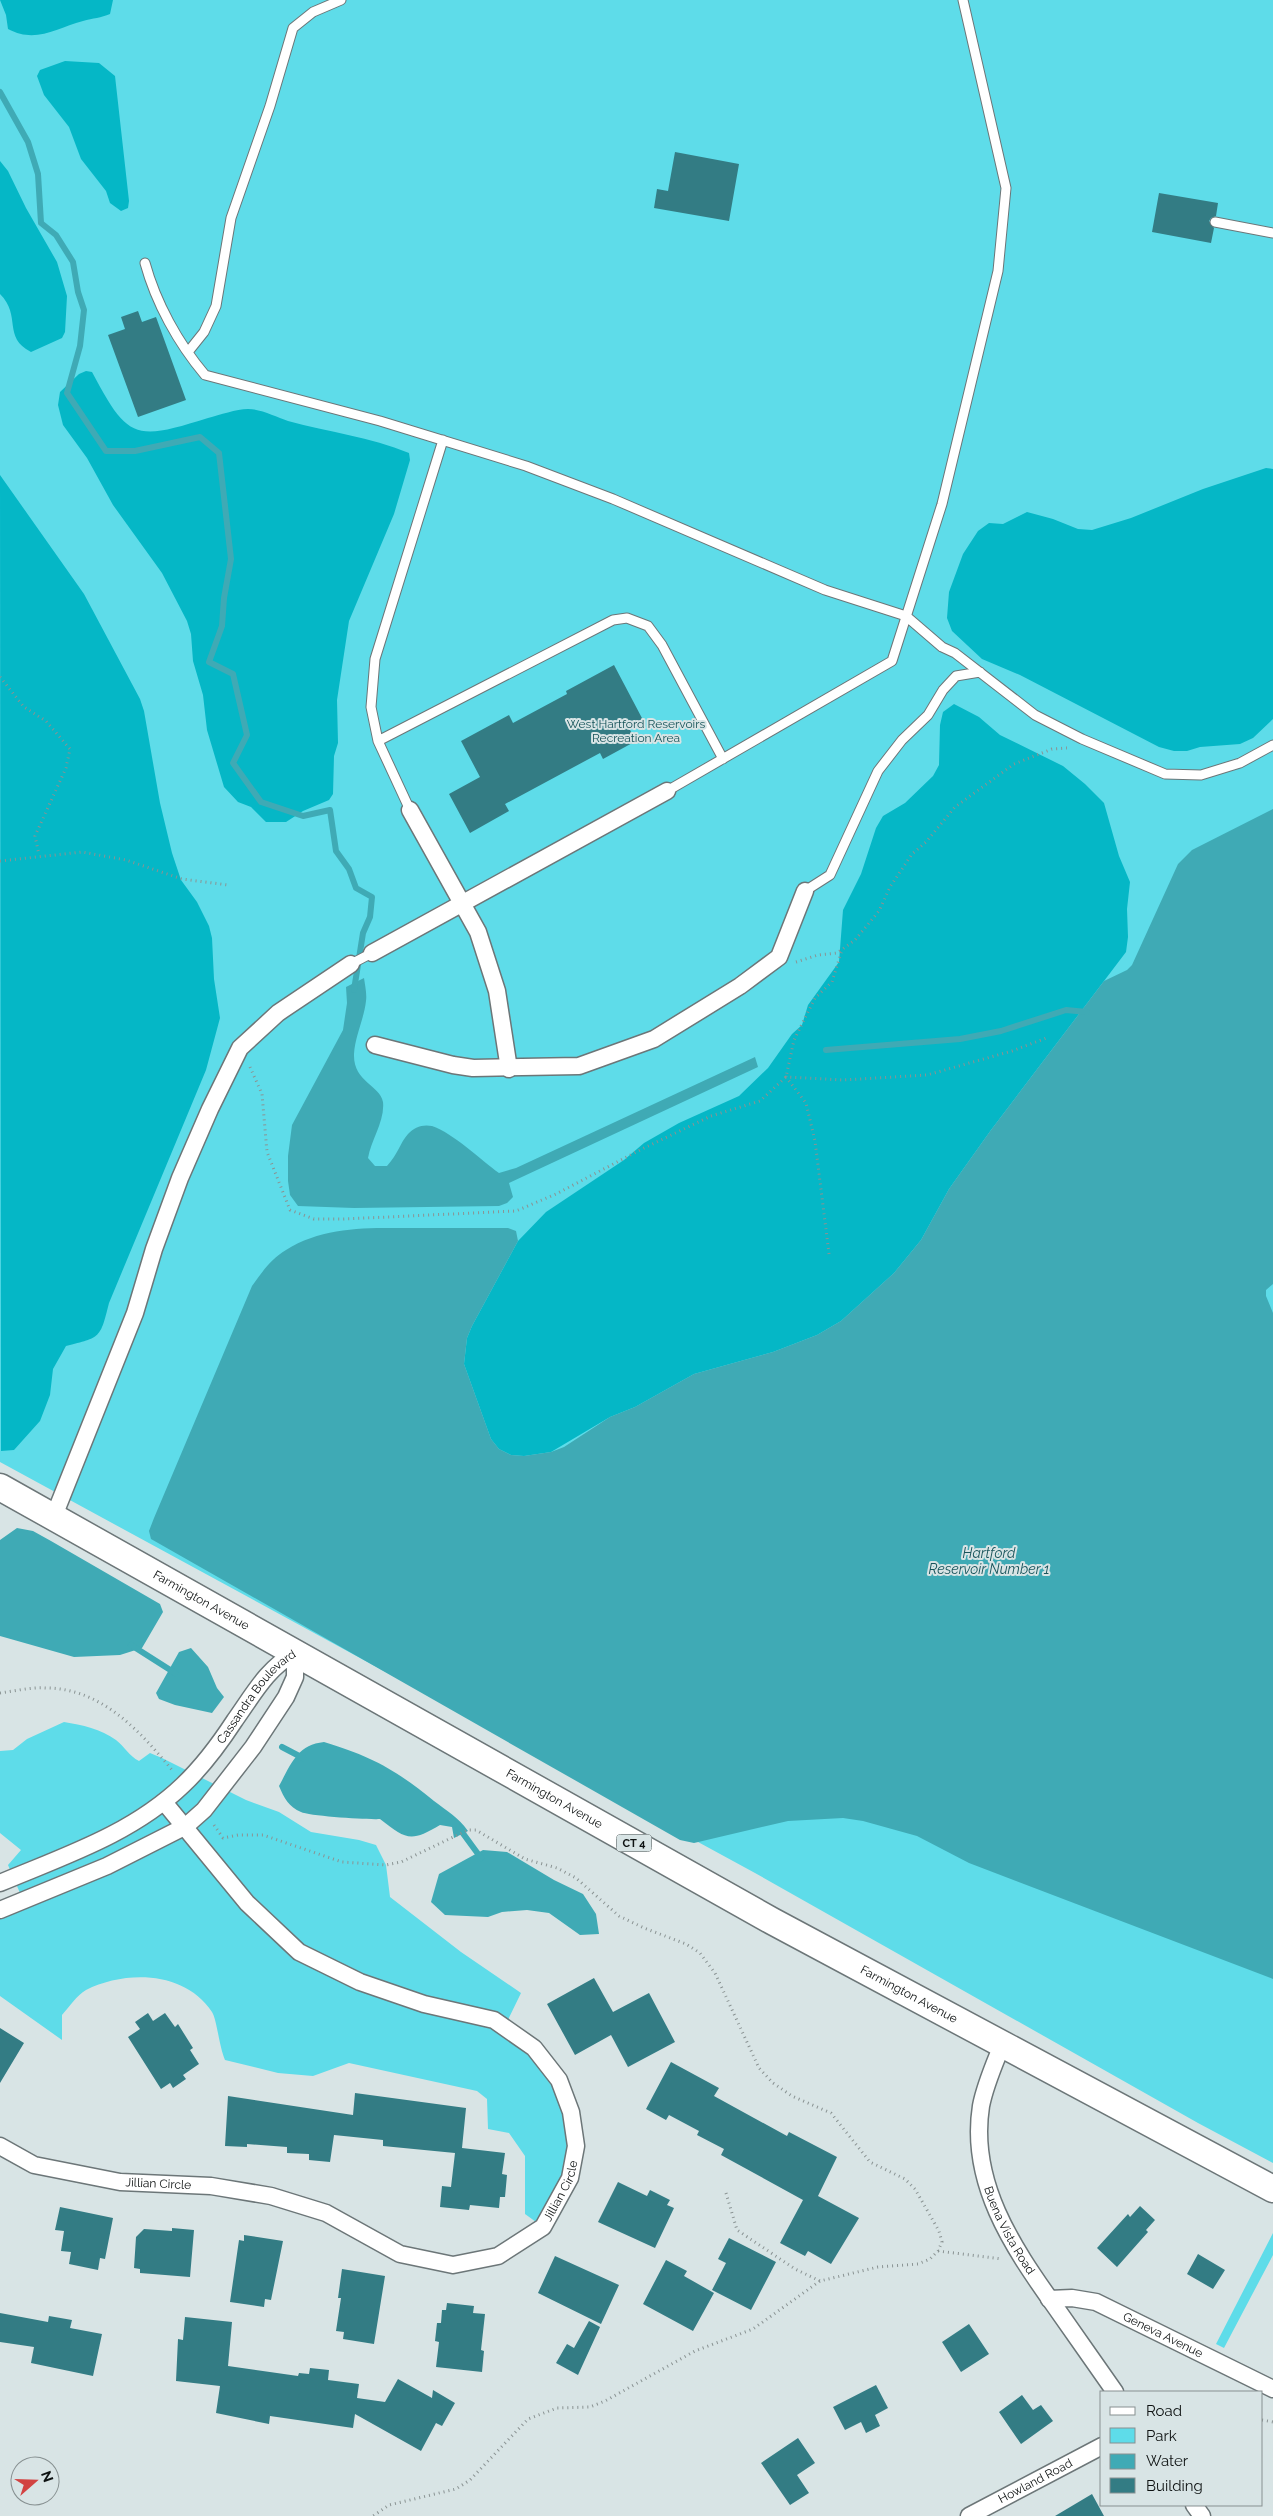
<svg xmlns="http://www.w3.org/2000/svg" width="1273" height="2516" viewBox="0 0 1273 2516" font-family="Raleway,sans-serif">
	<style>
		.green { fill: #5edce9 }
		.forest { fill: #05b7c6 }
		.water { fill: #3faab5 }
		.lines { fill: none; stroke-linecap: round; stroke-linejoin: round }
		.stream { stroke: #3faab5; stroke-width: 6 }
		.building { fill: #337c84 }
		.service-casing { stroke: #6c7678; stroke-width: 11 }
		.minor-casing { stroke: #6c7678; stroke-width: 19 }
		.primary-casing { stroke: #6c7678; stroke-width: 29 }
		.path { stroke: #8a9393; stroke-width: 3; stroke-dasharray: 1 4; stroke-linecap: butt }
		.service { stroke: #fff; stroke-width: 9 }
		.minor { stroke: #fff; stroke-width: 16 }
		.primary { stroke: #fff; stroke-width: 26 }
		.labels { text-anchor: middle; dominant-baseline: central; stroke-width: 4; stroke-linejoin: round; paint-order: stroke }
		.shield { fill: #d8e4e5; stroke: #4b5151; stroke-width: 1 }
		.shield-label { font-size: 11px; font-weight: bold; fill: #0e1212 }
		.park-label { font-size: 12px; fill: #155258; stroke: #d8e4e5 }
		.street-label { font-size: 12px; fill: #0e1212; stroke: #d8e4e5 }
		.water-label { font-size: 14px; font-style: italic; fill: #18545b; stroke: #d8e4e5 }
	</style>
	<rect width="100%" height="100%" fill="#d8e4e5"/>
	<!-- green -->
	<path class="green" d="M0,0H1273V2163L1198,2123L755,1873L0,1462Z
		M64,1722C82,1725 101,1729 116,1740C125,1747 129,1756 139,1761L150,1753L162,1758L246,1800L279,1812L311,1832L359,1840L376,1845L386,1865L390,1897L461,1952L521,1993L504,2028L559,2080L576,2146L543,2227L525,2214V2156L509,2133L488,2129L487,2099L477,2091L349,2063L313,2076L278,2073L225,2060C219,2046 217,2020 212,2012C185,1971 126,1970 86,1990C77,1995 69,2007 62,2015V2040L0,1996V1910L23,1900L8,1865L21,1850L0,1833V1751L13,1750L27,1739Z
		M1273,2233V2255L1224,2348L1216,2344Z"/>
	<!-- forest -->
	<path class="forest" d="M0,0H113L110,14C101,18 93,18 83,21C56,28 36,44 8,29L6,15Z
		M65,61L99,63L115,76L129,201L128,208L121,211L110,203L106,191L81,159L69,127L44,95L37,76L40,70Z
		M0,161L8,171L26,208L57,262L67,296L65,332L62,338L31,352C2,337 22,316 0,294Z
		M86,371L92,372C128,440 135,441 208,418C220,415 236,409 248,409C261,409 276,417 288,421C329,432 370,437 409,453L410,460L394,514L349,621L337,700L338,743L334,756L333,794L329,800L303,811L286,822H266L251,807L238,802L224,787L207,730L203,695L193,661L191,634L187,621L162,573L113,505L87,458L63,425L58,405L60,392L79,374Z
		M1266,468L1273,469V719L1253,738L1240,744L1200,747L1187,751H1174L1159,747L1020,675L982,659L952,631L947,618L949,592L963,554L978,531L989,523L1003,524L1027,512L1053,519L1078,529L1092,530L1131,518L1203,489Z
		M0,475L84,594L140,699L144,711L160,803L172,853L181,880L197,902L209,926L212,938L214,979L220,1018L206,1070L109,1303C100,1339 101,1337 66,1346L53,1369L50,1395L40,1421L14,1450L1,1451Z
		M954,704L979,717L1000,735L1063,766L1085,784L1104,803L1119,856L1130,882L1127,909L1128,937L1126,952L991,1130L949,1189L921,1240L894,1273L841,1321L817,1335L773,1352L694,1374L635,1407L610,1417L551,1452L524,1456L511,1455L499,1449L491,1439L464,1364L467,1338L472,1326L518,1241L546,1212L624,1160L644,1143L679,1123L739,1096L768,1068L792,1034L802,1025L808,1005L839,962L843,910L861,874L876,828L883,816L905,803L933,776L939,765L940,725L943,712Z"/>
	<!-- water -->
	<path class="water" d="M1273,809V1284L1266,1290V1296L1273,1313V1979L969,1863L917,1836L863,1821L843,1818L788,1821L694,1843L680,1840L151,1539L149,1531L154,1518L252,1286C262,1272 271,1259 286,1250C325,1225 372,1228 416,1228C447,1228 478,1228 508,1228L516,1231L518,1241L472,1326L467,1338L464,1364L491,1439L499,1449L511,1455L524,1456L551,1452L564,1447L610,1417L635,1407L694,1374L773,1352L817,1335L841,1321L894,1273L921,1240L949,1189L991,1130L1104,981L1127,970L1132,965L1178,864L1192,850Z
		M364,978C365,985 367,994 366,1001C364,1019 355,1036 354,1054C353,1082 380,1085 383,1102C385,1121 371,1140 368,1158L375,1166H387C398,1154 400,1143 408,1134C414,1127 423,1124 432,1126C453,1133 481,1160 499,1173L516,1168L755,1057L758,1067L509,1183L513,1197L507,1203L499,1206L354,1208L298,1206L290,1195L288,1181V1156L292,1125L343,1030L347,1003L346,987Z
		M17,1528L33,1531L51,1541L160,1604L163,1612L142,1648L120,1655L74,1657L0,1636V1540Z
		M191,1648L208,1667L217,1688L224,1697L212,1713L175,1705L159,1699L156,1693L179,1652Z
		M324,1742C371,1756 396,1770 434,1801C447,1811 458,1817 468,1831L454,1838L452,1827L440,1825C410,1843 406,1839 380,1819C370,1820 309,1816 301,1812C289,1807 284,1798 279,1786C291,1764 297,1745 324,1742Z
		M483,1850L507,1852L554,1880L583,1894L596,1914L599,1934L580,1935L549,1913L527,1910L502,1912L488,1917L445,1915L431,1902L439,1874Z"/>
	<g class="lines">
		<!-- stream -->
		<path class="stream" d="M0,92L28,142L38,174L41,223L56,235L73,262L78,292L84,310L80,346L67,393L106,451H135L200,437L219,453L231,559L224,598L222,626L209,662L233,674L247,735L233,763L261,802L303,816L330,810L336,851L349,869L356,888L372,897L370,917L363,933L354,990
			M826,1050L960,1039L1001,1031L1066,1010L1087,1012
			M131,1645L175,1673
			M282,1747L303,1758
			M459,1828L481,1858"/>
	</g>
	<!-- building -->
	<path class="building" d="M675,152L739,164L729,221L654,208L657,189L668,191Z
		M1159,193L1218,203L1216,216L1211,218L1209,221L1214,228L1211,243L1152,232Z
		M138,311L142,322L156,317L186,400L138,417L108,335L125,329L121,317Z
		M614,665L643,720L629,728L636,741L603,759L600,753L505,804L509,811L470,833L449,794L480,777L461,741L509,715L513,723L567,694L566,691Z
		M594,1978L613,2012L649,1993L675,2042L628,2067L611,2035L575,2055L547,2004Z
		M148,2013L153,2021L165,2013L175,2027L178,2024L193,2048L190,2050L199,2064L183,2075L186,2079L173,2088L170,2083L161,2089L128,2037L140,2029L135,2022Z
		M0,2028L24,2043L0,2083Z
		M671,2062L719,2088L714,2096L787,2136L789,2132L837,2157L818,2196L859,2218L831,2264L808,2251L805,2256L780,2243L803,2200L721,2155L724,2149L697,2135L699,2131L669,2115L666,2120L646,2109Z
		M355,2093L466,2108L462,2148L505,2153L502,2174L507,2175L505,2197H500L499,2208L470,2205L469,2210L440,2207L442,2186L451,2187L455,2153L383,2146V2140L334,2135L330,2162L309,2160V2154L287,2153V2147L247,2144V2147L225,2146L228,2096L353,2115Z
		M618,2182L647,2196L650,2190L670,2200L667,2205L674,2208L655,2248L598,2222Z
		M1140,2206L1155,2220L1146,2230L1148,2232L1117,2267L1097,2248L1128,2214L1130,2217Z
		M60,2207L113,2218L105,2259L100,2258L98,2270L69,2264L71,2252L61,2251L64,2231L55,2230Z
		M172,2228L194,2230L190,2277L140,2273V2269L134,2268L136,2237L144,2229L172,2231Z
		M244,2235L283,2241L271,2300L265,2299L264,2307L230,2302L239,2240L244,2241Z
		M729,2238L776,2262L751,2310L712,2290L726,2263L718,2259Z
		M1198,2254L1225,2270L1213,2289L1187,2274Z
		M555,2256L619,2285L601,2324L538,2293Z
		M666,2260L687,2271L684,2276L714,2293L693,2331L643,2304Z
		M342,2269L385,2276L374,2344L343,2339L344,2332L336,2331L341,2298H338Z
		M447,2303L474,2306L473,2313L485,2314L481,2350L484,2351L482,2372L436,2367L439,2342L435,2341L437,2323H441L442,2310H446Z
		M0,2313L48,2322L49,2316L72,2320L70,2328L102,2334L93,2376L31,2363L34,2347L0,2342Z
		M185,2317L232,2322L228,2366L298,2376L299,2373L309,2374L310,2368L329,2370L328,2380L359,2384L357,2398L385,2402L398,2379L432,2398L433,2390L455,2403L442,2426L436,2423L421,2451L355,2414L353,2428L270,2416L269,2424L216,2413L220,2386L176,2381L178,2339L183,2340Z
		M589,2321L600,2327L578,2375L556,2363L567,2344L574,2348Z
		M969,2324L989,2354L961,2372L942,2342Z
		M876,2385L888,2408L875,2415L880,2426L866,2433L861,2422L845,2430L833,2407Z
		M1022,2395L1033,2410L1041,2405L1053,2421L1021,2444L999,2412Z
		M798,2438L815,2463L797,2475L809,2493L790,2505L761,2463Z
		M1092,2494L1104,2516H1055Z"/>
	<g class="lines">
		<defs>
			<path id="service" d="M1215,222L1273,233
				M145,263C156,303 178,343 205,375L380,421L526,466L613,499L825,590L906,616L942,647L955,653L1035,715L1082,739L1165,774L1201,775L1240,763L1273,745
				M188,352L204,332L216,306L231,218L270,106L293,28L313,12L341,0
				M443,440L375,659L371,707L378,741L613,620L627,618L648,626L662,645L723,759
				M378,741L410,810
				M667,791L892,661L942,504L998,271L1006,188L963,0
				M805,891L830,875L878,771L902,740L928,715L943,690L956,676L980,672
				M351,964L372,953"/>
			<g id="minor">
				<path d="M410,810L478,932L497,991L509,1069"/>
				<path d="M372,953L667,791"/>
				<path d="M375,1045L453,1065L473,1068L579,1066L654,1039L740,986L779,957L805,891"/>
				<path d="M54,1516L135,1313L154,1249L180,1178L210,1109L240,1048L278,1013L351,964"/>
				<path id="s1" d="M0,1883C64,1856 132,1834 183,1785C203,1766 220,1743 235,1720C253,1695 267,1668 295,1653V1677L286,1697L253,1747L204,1810L186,1826L107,1866L0,1910"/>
				<path id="s2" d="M1002,2045C994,2065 985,2085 981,2106C969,2182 1012,2246 1054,2305C1074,2334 1095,2363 1115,2392"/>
				<path id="s3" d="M0,2146L34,2165L120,2182L211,2186L271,2196L326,2213L400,2254L453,2265L498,2256L543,2227L570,2178L576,2146L571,2112L559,2080L534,2048L494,2020L424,2004L360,1982L299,1952L247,1903L164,1802"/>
				<path id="s4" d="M1049,2299L1072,2298L1096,2302L1273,2389"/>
				<path d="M1194,2505L1202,2516"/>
				<path id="s5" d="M969,2516L1102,2446"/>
			</g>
			<g id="primary">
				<path id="s6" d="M0,1487L772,1921L1273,2189"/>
			</g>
		</defs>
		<!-- service casing -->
		<use href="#service" class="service-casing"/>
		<!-- minor casing -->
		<use href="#minor" class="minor-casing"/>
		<!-- primary casing -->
		<use href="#primary" class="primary-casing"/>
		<!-- path -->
		<path class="path" d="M0,677L24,707L46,721L70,749L66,768L35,836L39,855
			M0,861L82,852L126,860L182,879L228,885
			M796,962L818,955L837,953L855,940L879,911L890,887L912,854L926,842L955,807L1014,764L1052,749L1067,748
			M250,1067L262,1094L267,1152L290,1210L314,1219H344L516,1211L556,1194L640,1150L711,1116L760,1101L786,1077L794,1040L815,998L832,982L842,950
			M829,1254L815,1141L806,1103L786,1077L843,1080L927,1075L1012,1051L1049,1037
			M0,1693C15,1691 31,1687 46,1688C101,1688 140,1731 172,1770
			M214,1825L223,1838L238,1835H263L342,1862L386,1865L401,1862L468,1830H476L525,1859L557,1868L576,1878L619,1916L644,1928L686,1944L700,1953L715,1973L759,2068L773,2083L792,2096L831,2113L870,2162L905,2179L915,2189L939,2231L942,2242L938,2251L930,2259L918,2264L878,2267L820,2281L753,2329L695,2351L605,2401L590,2407L557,2408L528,2419L470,2480L456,2489L389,2505L373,2516
			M726,2193L737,2230L795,2269L820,2281
			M938,2251L1002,2259
			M1262,2420L1273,2422"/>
		<!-- service -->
		<use href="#service" class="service"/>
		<!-- minor -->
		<use href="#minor" class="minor"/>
		<!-- primary -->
		<use href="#primary" class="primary"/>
	</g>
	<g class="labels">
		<!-- shield labels -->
		<rect class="shield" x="616.5" y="1834.5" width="35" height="17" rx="4"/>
		<g class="shield-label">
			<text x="634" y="1843">CT 4</text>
		</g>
		<!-- park labels -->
		<g class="park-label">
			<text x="636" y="724">West Hartford Reservoirs<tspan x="636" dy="14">Recreation Area</tspan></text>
		</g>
		<!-- street labels -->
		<g class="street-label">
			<text stroke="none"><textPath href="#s6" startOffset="231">Farmington Avenue</textPath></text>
			<text stroke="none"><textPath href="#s1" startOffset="324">Cassandra Boulevard</textPath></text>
			<text stroke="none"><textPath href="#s6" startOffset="636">Farmington Avenue</textPath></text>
			<text stroke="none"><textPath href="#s6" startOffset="1041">Farmington Avenue</textPath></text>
			<text stroke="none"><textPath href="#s3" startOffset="165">Jillian Circle</textPath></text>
			<text stroke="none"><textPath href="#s3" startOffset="615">Jillian Circle</textPath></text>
			<text stroke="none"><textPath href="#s2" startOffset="195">Buena Vista Road</textPath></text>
			<text stroke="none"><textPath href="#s4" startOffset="122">Geneva Avenue</textPath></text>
			<text stroke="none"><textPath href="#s5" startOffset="75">Howland Road</textPath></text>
		</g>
		<!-- water labels -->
		<g class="water-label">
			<text x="989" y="1553">Hartford<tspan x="989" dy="16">Reservoir Number 1</tspan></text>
		</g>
	</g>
	<!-- legend -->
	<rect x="1100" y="2391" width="162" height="115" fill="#d8e4e5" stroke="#879091"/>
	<rect x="1110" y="2407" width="25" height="8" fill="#ffffff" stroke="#879091"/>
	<text x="1146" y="2416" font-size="15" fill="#0e1212">Road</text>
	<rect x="1110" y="2428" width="25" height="15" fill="#5edce9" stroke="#879091"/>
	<text x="1146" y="2441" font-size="15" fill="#0e1212">Park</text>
	<rect x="1110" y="2454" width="25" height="15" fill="#3faab5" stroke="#879091"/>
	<text x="1146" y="2466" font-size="15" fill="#0e1212">Water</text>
	<rect x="1110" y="2478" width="25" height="15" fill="#337c84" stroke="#879091"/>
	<text x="1146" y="2491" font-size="15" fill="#0e1212">Building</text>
	<!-- north arrow -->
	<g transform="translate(35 2481) rotate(70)"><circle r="24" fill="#d8e4e5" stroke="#879091"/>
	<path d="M0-4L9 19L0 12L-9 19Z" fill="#d24342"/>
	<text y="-8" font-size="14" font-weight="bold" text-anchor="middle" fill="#0e1212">N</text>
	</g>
</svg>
